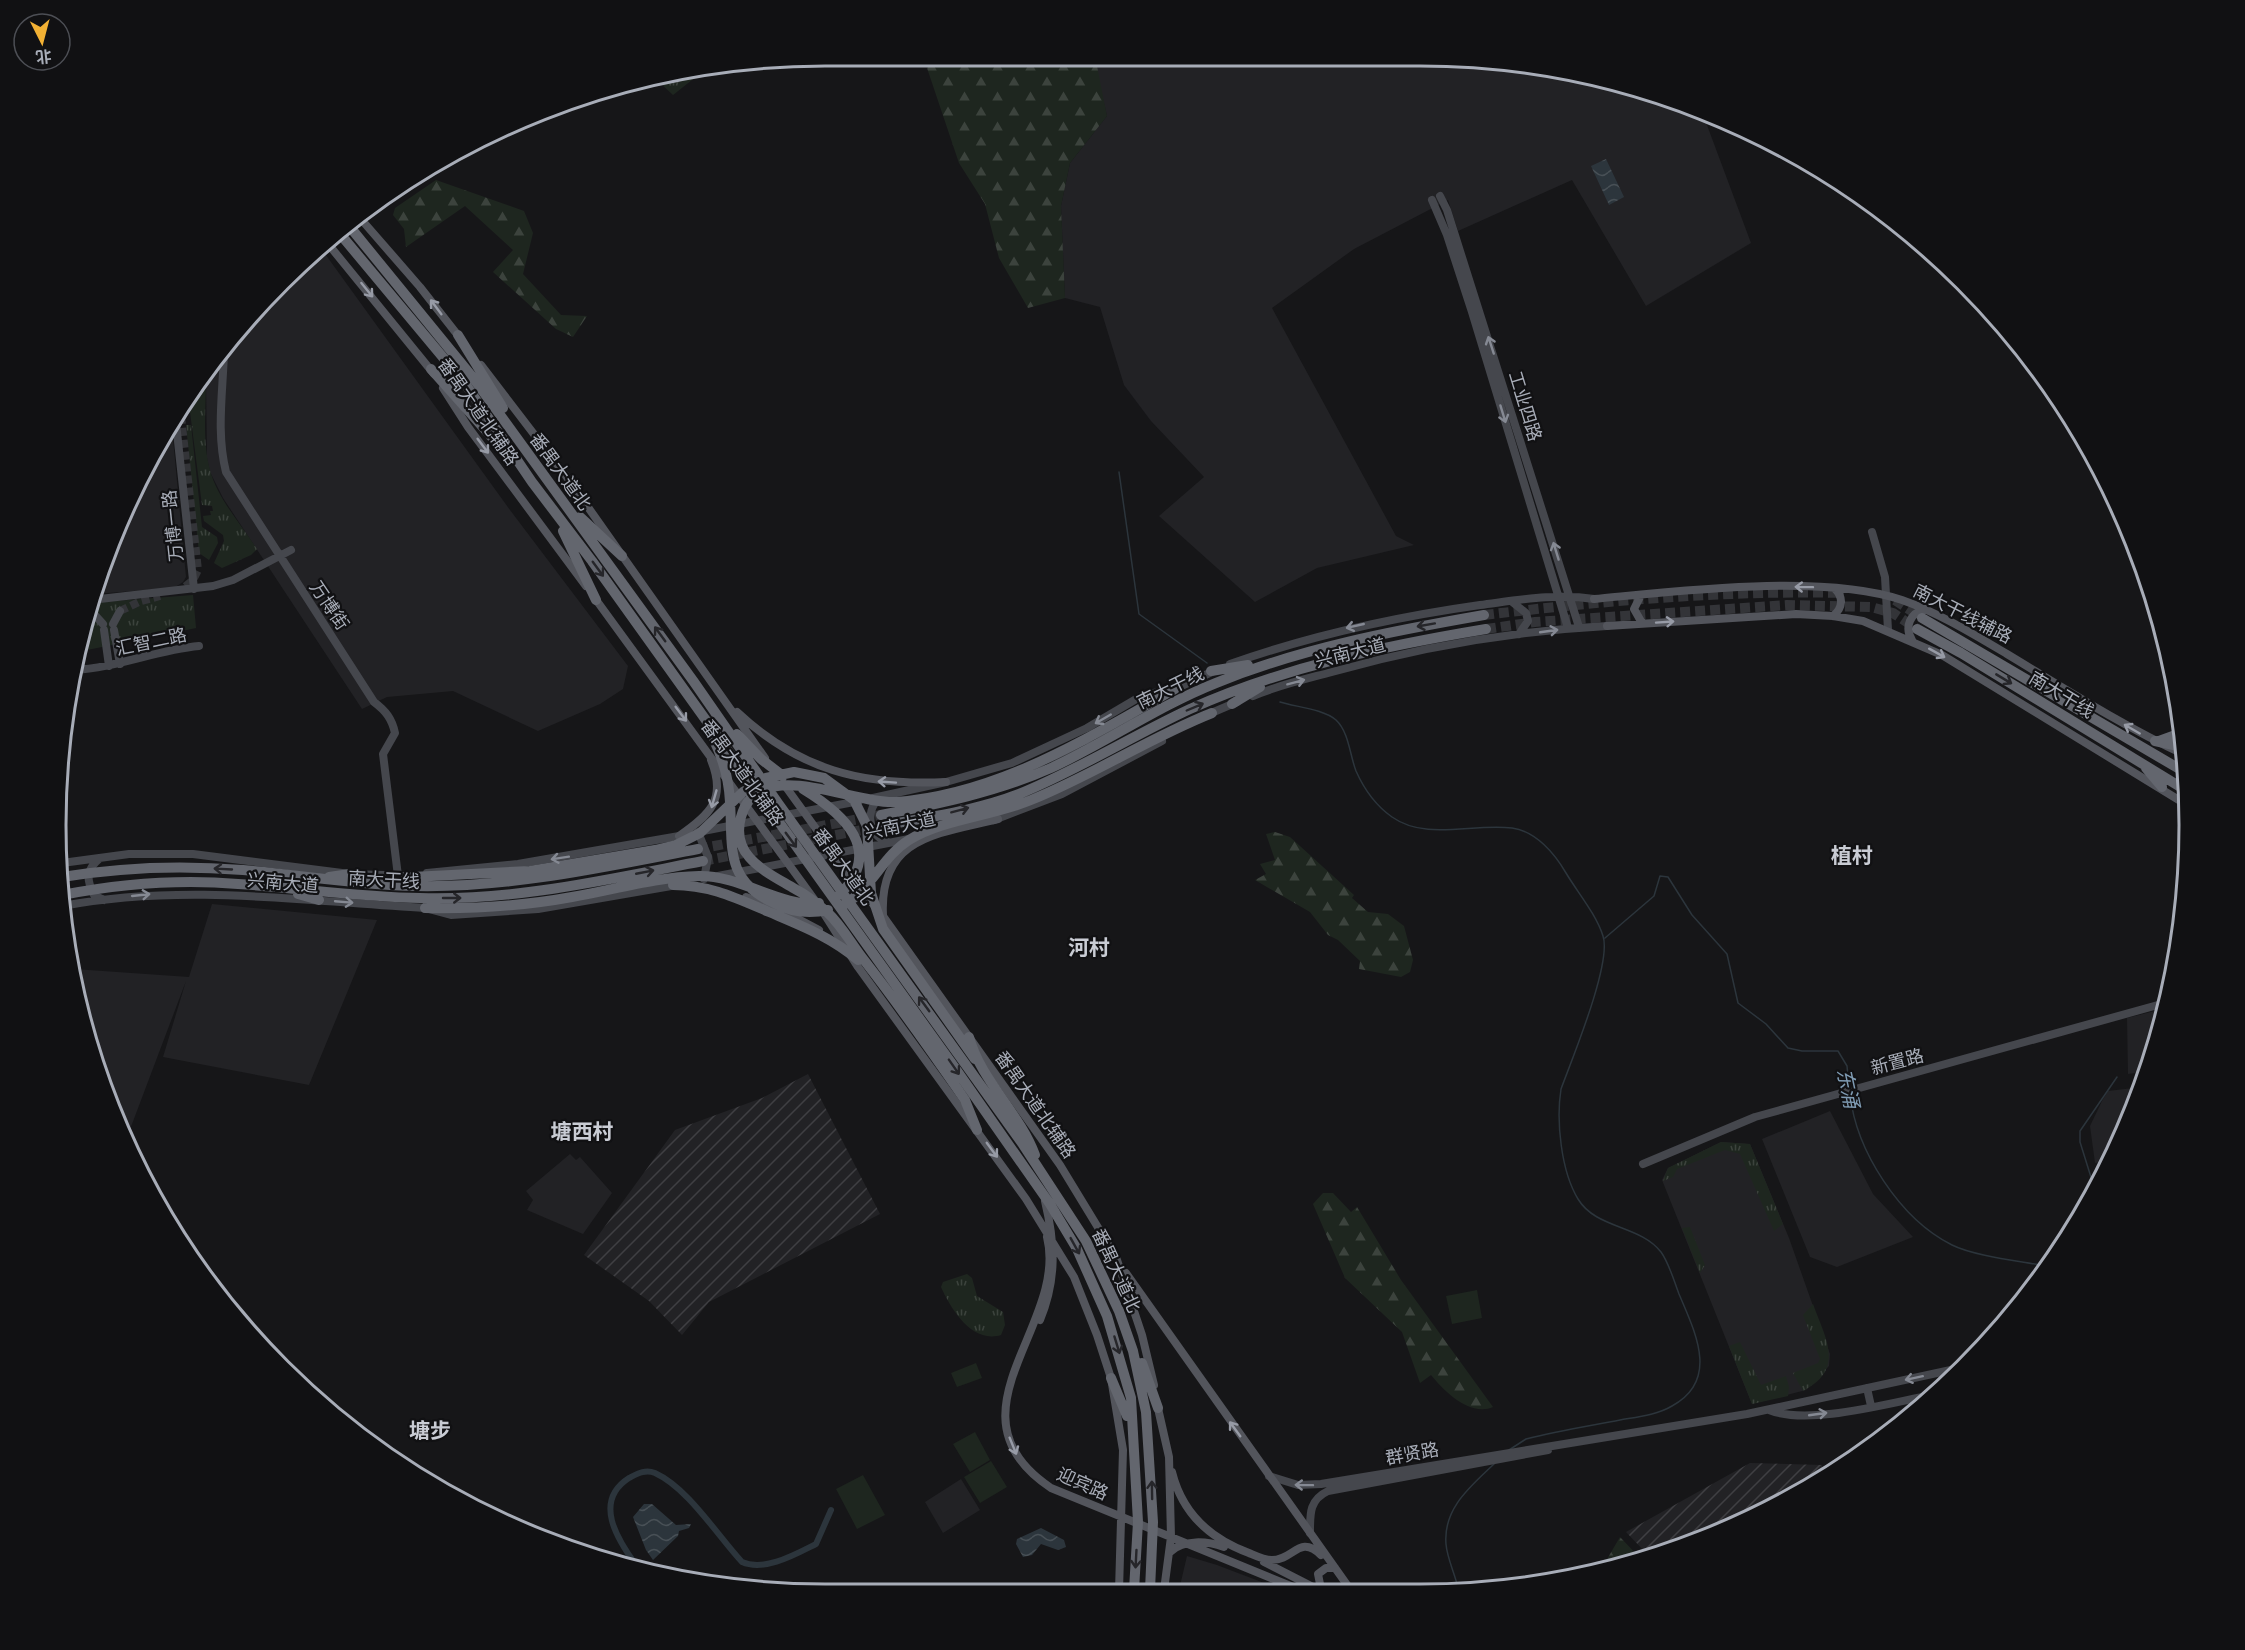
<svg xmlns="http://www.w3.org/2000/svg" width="2245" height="1650" viewBox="0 0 2245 1650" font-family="Commissioner,'Noto Sans SC',sans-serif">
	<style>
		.built { fill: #222225 }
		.industrial { fill: url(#industrial-furrows) }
		.grass { fill: url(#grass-tufts) }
		.forest { fill: url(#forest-firs) }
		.garden { fill: #1e261f }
		.water { fill: url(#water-waves) }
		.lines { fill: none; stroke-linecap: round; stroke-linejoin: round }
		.stream { stroke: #2c353c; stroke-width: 1.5 }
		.canal { stroke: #2c353c; stroke-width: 6 }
		.secondary-tunnel { stroke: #333438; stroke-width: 8; stroke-dasharray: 8 4; stroke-linecap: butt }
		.highway-tunnel { stroke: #333438; stroke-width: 10; stroke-dasharray: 10 5; stroke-linecap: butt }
		.secondary { stroke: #45474d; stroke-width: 8 }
		.primary { stroke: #53555c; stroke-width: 8 }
		.highway { stroke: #63666e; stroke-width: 10 }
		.oneway { stroke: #979ba6 }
		.oneway2 { stroke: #858993 }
		.oneway3 { stroke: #26262a }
		.labels { text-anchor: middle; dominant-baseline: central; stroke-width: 4.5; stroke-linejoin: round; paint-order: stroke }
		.street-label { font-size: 18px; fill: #a8adb8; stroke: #111113 }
		.water-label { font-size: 20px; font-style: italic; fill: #7f9bb3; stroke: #111113 }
		.quarter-label { font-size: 21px; font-weight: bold; fill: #c9ccd4; stroke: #111113 }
		.rim { fill: none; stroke: #a8adb8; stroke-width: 3 }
	</style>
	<defs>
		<pattern id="industrial-furrows" width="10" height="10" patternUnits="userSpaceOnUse" patternTransform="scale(1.5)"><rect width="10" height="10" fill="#222225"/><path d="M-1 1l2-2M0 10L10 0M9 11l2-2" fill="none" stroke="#3f3f43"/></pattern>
		<pattern id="grass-tufts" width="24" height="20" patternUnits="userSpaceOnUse" patternTransform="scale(1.5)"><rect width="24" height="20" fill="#1e261f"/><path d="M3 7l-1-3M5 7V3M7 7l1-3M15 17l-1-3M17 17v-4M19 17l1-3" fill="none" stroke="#3c433d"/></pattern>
		<pattern id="forest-firs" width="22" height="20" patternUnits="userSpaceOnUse" patternTransform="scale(1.5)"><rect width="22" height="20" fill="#1e261f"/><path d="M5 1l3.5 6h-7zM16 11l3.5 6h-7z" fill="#3c433d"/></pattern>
		<pattern id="water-waves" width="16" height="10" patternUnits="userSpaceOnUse" patternTransform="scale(1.5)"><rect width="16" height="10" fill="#2c353c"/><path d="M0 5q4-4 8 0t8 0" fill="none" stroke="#485056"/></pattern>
	</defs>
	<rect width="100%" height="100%" fill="#161618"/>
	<!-- built -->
	<path class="built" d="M1093,56L1245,57L1249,61L1302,57H1470L1619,82L1701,109L1751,243L1646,306L1572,180L1458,231L1448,200L1354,249L1272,308L1396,536L1414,545L1317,568L1255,602L1159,516L1204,477L1151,421L1124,385L1100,307L1065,298L1061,206L1070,163L1107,116Z
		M323,251L510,510L628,666L623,689L600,704L538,731L453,691L387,697L362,709L223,498L210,472L207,458L206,378L247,317Z
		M172,428L186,577L183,582L174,588L94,594L135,485Z
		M212,904L377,920L309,1085L163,1057L186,981L126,1140L114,1119L74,969L189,977Z
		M2163,1009L2149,1071L2128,1074L2127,1018Z
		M2142,1087L2108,1162L2095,1163L2090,1126L2102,1101L2108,1091Z
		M1830,1111L1873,1194L1913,1237L1837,1267L1810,1257L1762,1139Z
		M1721,1142L1750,1144L1789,1238L1830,1354L1829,1366L1806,1390L1752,1404L1662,1180L1668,1168Z
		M570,1154L576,1160L580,1157L612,1193L583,1234L527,1210L533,1200L526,1191Z
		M961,1479L980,1510L943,1533L925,1502Z
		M1187,1556L1217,1565L1280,1589L1179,1590Z"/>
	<!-- industrial -->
	<path class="industrial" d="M808,1074L880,1214L709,1302L682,1335L649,1301L584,1255L675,1130L762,1098Z
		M1750,1463L1822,1465L1823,1473L1715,1536L1647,1554L1626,1532Z"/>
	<!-- grass -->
	<path class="grass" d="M702,72L673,95L655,78Z
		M206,378C206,407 202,441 210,470C217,498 241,524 257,549L251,555L222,568L214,563L224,541L223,535L204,521L203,516L211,515L210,511H213L212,506L202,505L189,404Z
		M186,425H191L202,527L217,537L218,543L209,560L199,553Z
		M193,595L196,628L77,652L90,603Z
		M1721,1142L1750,1144L1783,1224L1774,1231L1740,1154L1725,1150L1677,1169L1673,1177L1663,1181L1668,1168Z
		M1690,1227L1705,1265L1700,1273L1682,1228Z
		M967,1274L972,1278L977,1296L1003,1312L1005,1325L1001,1335C972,1344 951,1309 941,1287L943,1282Z
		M1813,1304C1825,1338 1846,1369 1803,1391L1793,1373L1818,1363L1820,1359L1803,1315Z
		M1740,1342L1761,1385L1786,1376L1789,1387L1788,1396L1752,1404L1729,1346Z"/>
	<!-- forest -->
	<path class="forest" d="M902,56H1095L1107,116L1070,163L1061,206L1065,298L1028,308L999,258L985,204L959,163L926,65Z
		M436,180L524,211L533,233L523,274L561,315L587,316L573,337L556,329L493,272L513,250L465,206L406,247L404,229L393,215L395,208Z
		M1275,832L1290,837L1354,895L1352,898L1368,912L1388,914L1404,926L1413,960L1410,972L1401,977L1359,969L1360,961L1338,940L1328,935L1310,912L1255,880L1266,874L1260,864L1275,860L1266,834Z
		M1323,1193H1333L1351,1212L1357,1207L1401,1280L1493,1407C1470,1417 1444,1391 1431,1375L1420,1383L1402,1332L1345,1278L1313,1204Z
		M1620,1537L1638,1556L1603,1566Z"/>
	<!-- garden -->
	<path class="garden" d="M1477,1290L1482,1318L1452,1324L1446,1296Z
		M976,1363L982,1378L957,1387L951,1373Z
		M975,1432L990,1460L970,1472L953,1444Z
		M991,1461L1007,1487L980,1503L964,1477Z
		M863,1475L885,1515L857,1529L836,1489Z"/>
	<!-- water -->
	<path class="water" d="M1606,159L1624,197L1609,205L1591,166Z
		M644,1504H652L676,1525L691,1524L689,1528L679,1531L678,1536L653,1560L646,1550L633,1517Z
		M1041,1528L1064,1540L1066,1547L1058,1550L1041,1544L1032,1555L1023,1557L1016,1544L1017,1539Z"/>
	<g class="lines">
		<!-- stream -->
		<path class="stream" d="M1119,472L1139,614L1207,663
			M1280,702C1296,707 1323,709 1336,720C1349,732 1350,756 1356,771C1364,789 1375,805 1392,817C1426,841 1472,823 1512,828C1536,831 1555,854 1566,873C1578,893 1596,914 1603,936C1612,963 1572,1059 1561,1089C1556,1121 1561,1171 1578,1199C1596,1229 1640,1225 1661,1252C1669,1263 1674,1281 1679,1294C1695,1332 1720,1380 1672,1406C1657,1415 1637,1417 1620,1420C1589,1426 1557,1431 1526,1439L1509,1450
			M1605,938L1654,896L1660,876L1668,877L1692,915L1727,954L1738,1003L1766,1024L1788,1048L1802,1051H1838L1847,1066L1849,1086
			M1850,1094C1856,1151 1900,1219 1952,1245C1974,1256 2020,1261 2046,1266
			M2095,1190L2080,1142V1131L2117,1077
			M1458,1588C1455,1574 1447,1558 1446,1544C1443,1508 1471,1486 1494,1464"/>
		<!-- canal -->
		<path class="canal" d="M636,1565C617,1539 593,1501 629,1478C637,1474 645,1469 655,1473C688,1488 717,1535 742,1562C765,1572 796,1554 816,1544L831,1510"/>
		<!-- secondary-tunnel -->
		<path class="secondary-tunnel" d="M181,416L198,570L193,580L181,590
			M120,611L141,601L160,596"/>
		<!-- highway-tunnel -->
		<path class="highway-tunnel" d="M1895,600L1922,618
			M1484,615C1603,601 1724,590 1844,593
			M1486,629L1535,622L1787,605L1871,607L1893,613L1917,629
			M698,849L881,815
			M703,861L882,826"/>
		<!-- secondary -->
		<path class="secondary" d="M1440,196L1447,210L1579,627
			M1432,200L1447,235L1472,312L1568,628
			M224,351C223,392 216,432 226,472L374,702C386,711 392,719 395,733L383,754L398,876
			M176,423L194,589
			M1872,532L1885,577L1888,630
			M91,600L213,586L233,580L291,550
			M1511,601L1526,613L1528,621L1519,634
			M93,613L103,624
			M113,624L120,611
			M104,630L109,666
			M114,630L120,664
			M1230,664C1312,635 1395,617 1480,605C1519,600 1556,593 1594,599
			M73,670C116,668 156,650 199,646
			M1253,696C1279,685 1306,679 1332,672C1421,647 1514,631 1607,626
			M1209,714L1237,702
			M873,798L946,782L1012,763L1087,728L1143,695L1175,689L1216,670
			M878,799C865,813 869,837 888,842
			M994,820L1062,794L1162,741
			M703,831L859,801
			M698,832L708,857L704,879
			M99,859C86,870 86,879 94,895L104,900
			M62,863L129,854H193L350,874L415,876
			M427,873L518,864L685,835
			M718,876L909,839
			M62,906C183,883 303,901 425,908L451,915L538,909L677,885
			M1643,1164L1755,1117L2165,1003
			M1867,1388L1871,1406
			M1769,1410C1808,1426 1889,1403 1932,1395
			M1269,1476L1298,1485L1321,1484L1747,1414L1960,1368
			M1310,1533C1310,1514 1309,1500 1328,1491L1548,1450"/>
		<!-- primary -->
		<path class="primary" d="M360,218L420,287L460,338
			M329,245L434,374
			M481,365L566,476L765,758
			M443,388L468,427L586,586
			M1641,595L1634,609L1642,623
			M594,597L814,899
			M1594,599C1679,591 1822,573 1902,600C1939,613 1973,634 2007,654C2065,689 2123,726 2185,755
			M1833,616C1843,608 1844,597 1834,588
			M1607,626L1796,614L1833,616L1863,621L1942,655L2187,805
			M1912,640C1904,627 1910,613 1925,609
			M737,712C799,770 862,786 946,782
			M783,783L856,884L883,916L1060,1165L1116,1257L1142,1335L1154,1385
			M679,836C710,815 727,799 711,760
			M746,897L774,907
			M785,912L819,930
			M823,912L858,967L1026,1199L1074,1277L1097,1335L1111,1378L1123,1450L1119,1591
			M883,915C879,837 937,834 998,819
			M1047,1237C1069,1325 940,1414 1051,1488L1298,1589
			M1126,1273L1350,1589
			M1040,1320C1057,1279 1055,1243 1045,1201
			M1157,1404L1169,1457L1171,1537L1164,1590
			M1172,1472C1182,1513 1211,1539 1249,1553C1256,1556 1264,1560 1272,1560C1294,1560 1299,1534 1321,1555
			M1170,1552C1184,1539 1207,1541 1224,1547
			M1264,1562L1317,1589
			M1321,1589L1318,1574L1326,1568H1335"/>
		<!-- highway -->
		<path class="highway" d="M350,227L474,379L694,682L778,803L1022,1143L1086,1241L1119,1311L1133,1351L1146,1412L1153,1522L1150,1590
			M341,235L466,385L532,482L592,561L955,1068L1050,1204L1077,1249L1107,1316L1131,1398L1138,1522L1134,1590
			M458,335L503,408
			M431,369L505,452
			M580,517L622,556
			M563,531L596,600
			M1922,618L2188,774
			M1917,629L1961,653L2187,791
			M1211,671L1248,665
			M1232,704L1260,687
			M737,734L761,759L783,776
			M714,740C723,759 729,780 730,802C733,846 724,880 774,903C791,912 809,914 828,910
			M2155,741L2183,747
			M2159,741L2181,733
			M2146,768L2162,787
			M803,789C844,814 885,851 839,895
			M881,815C938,804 997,792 1051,768C1107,742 1158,706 1216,683C1302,648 1392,631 1484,615
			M882,826C928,817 975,811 1019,794C1078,770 1132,736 1190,709C1284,667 1384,646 1486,629
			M62,877C122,867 182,865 243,870C301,875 357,885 415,886C510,888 604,867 698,849
			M329,877L350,874
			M412,877L530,871L655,850L676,845L700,833L743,792L766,778L794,772L824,778L854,800L867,826L871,893L883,929L975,1059
			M673,885C710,885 736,898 769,912C802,926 831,937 858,960
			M298,894L319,900
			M62,895C119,884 180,879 238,884C299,888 359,897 420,898C515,901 609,879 703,861
			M845,904C872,888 883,856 909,840C943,819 993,816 1031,800C1093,775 1149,738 1212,713
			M425,908C474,909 523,906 572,897C613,890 656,877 699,876C740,875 782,908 819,903
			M969,1037C981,1081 1019,1112 1035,1155
			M977,1130L965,1100C932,1052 899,1005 864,960C852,945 842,926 828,913C818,904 807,895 795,889C767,872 730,857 741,817C758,754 853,805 896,802C1000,794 1087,738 1175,689
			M1142,1363L1158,1408
			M1111,1378L1127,1416"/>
	</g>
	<!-- one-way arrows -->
	<defs><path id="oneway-shaft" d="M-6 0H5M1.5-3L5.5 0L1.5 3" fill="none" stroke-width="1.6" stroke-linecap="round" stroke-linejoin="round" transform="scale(1.5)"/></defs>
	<g class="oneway">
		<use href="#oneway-shaft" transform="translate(367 290) rotate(51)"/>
		<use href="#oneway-shaft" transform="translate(436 307) rotate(-127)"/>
		<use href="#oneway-shaft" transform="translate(483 446) rotate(53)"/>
		<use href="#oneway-shaft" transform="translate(1804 587) rotate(-179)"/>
		<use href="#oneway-shaft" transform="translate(1665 622) rotate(-4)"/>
		<use href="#oneway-shaft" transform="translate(1937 653) rotate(29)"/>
		<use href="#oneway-shaft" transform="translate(681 714) rotate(53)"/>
		<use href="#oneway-shaft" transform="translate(2132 729) rotate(-150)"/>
		<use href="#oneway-shaft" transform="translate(887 782) rotate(-176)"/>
		<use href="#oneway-shaft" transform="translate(714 799) rotate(106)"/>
		<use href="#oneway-shaft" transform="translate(992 1150) rotate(54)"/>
		<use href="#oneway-shaft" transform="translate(1235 1429) rotate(-126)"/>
		<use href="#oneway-shaft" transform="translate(1013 1446) rotate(68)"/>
	</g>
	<g class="oneway2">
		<use href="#oneway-shaft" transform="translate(1491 345) rotate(-108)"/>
		<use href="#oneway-shaft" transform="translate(1503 414) rotate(73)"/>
		<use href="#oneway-shaft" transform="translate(1556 551) rotate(-107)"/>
		<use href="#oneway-shaft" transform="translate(1355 626) rotate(167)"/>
		<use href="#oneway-shaft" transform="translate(1549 631) rotate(-8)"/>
		<use href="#oneway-shaft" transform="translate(1296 682) rotate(-15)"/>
		<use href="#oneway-shaft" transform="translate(1103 719) rotate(150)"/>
		<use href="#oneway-shaft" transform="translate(560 858) rotate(171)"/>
		<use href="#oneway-shaft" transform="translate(141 895) rotate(-6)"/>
		<use href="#oneway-shaft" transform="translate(344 902) rotate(5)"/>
		<use href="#oneway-shaft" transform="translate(1914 1378) rotate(168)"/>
		<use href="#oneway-shaft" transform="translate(1818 1414) rotate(-8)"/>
		<use href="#oneway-shaft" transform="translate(1304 1485) rotate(-179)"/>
	</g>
	<g class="oneway3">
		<use href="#oneway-shaft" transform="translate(598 569) rotate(54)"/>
		<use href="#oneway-shaft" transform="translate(1426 625) rotate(170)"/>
		<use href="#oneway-shaft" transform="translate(660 634) rotate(-126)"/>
		<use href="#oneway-shaft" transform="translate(2004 679) rotate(31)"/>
		<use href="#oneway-shaft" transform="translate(1195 707) rotate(-23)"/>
		<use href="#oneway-shaft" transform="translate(960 810) rotate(-15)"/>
		<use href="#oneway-shaft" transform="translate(791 840) rotate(54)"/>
		<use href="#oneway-shaft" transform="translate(223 869) rotate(-177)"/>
		<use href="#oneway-shaft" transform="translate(645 872) rotate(-11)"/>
		<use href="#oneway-shaft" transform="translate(452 898)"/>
		<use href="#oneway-shaft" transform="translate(924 1004) rotate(-126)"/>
		<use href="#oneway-shaft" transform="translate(954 1067) rotate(55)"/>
		<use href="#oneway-shaft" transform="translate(1075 1246) rotate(61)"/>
		<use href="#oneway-shaft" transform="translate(1117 1345) rotate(73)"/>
		<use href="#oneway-shaft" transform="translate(1152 1490) rotate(-91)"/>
		<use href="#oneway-shaft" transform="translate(1136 1559) rotate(93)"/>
	</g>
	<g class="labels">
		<!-- street labels -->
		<g class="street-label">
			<text transform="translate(1526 406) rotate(73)">工业四路</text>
			<text transform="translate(479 411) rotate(55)">番禺大道北辅路</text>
			<text transform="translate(561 471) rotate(54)">番禺大道北</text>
			<text transform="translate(172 526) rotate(-96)">万博一路</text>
			<text transform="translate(330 605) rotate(56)">万博街</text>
			<text transform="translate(1963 613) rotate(27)">南大干线辅路</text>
			<text transform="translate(151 641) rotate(-12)">汇智二路</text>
			<text transform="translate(1350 652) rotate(-14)">兴南大道</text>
			<text transform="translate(1170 687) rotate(-26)">南大干线</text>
			<text transform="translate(2062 694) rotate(31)">南大干线</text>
			<text transform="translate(743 772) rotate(54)">番禺大道北铺路</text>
			<text transform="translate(900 825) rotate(-12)">兴南大道</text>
			<text transform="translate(844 866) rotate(54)">番禺大道北</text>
			<text transform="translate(384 879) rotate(3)">南大干线</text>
			<text transform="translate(283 882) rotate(5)">兴南大道</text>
			<text transform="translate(1897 1061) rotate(-15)">新置路</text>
			<text transform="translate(1036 1104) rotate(55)">番禺大道北辅路</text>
			<text transform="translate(1117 1270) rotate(65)">番禺大道北</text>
			<text transform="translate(1412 1453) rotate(-10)">群贤路</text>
			<text transform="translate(1083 1483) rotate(24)">迎宾路</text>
		</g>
		<!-- water labels -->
		<g class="water-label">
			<text transform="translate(1849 1088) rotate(78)">东涌</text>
		</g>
		<!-- quarter labels -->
		<g class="quarter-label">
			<text x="1852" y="854">植村</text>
			<text x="1089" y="946">河村</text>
			<text x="582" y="1130">塘西村</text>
			<text x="430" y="1429">塘步</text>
		</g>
	</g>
	<!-- crop -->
	<path d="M0 0H2245V1650H0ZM825 66H1420A759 759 0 0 1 2179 825V825A759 759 0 0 1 1420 1584H825A759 759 0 0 1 66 825V825A759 759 0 0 1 825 66Z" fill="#111113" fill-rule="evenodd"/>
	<path class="rim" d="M825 66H1420A759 759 0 0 1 2179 825V825A759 759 0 0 1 1420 1584H825A759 759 0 0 1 66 825V825A759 759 0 0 1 825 66Z"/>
	<!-- north arrow -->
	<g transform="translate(42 42) rotate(174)"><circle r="28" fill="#111113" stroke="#4d4f55" stroke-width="1.5"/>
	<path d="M0-4.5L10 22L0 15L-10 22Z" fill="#f2b134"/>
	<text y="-9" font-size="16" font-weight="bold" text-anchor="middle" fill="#a8adb8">北</text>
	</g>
</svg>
